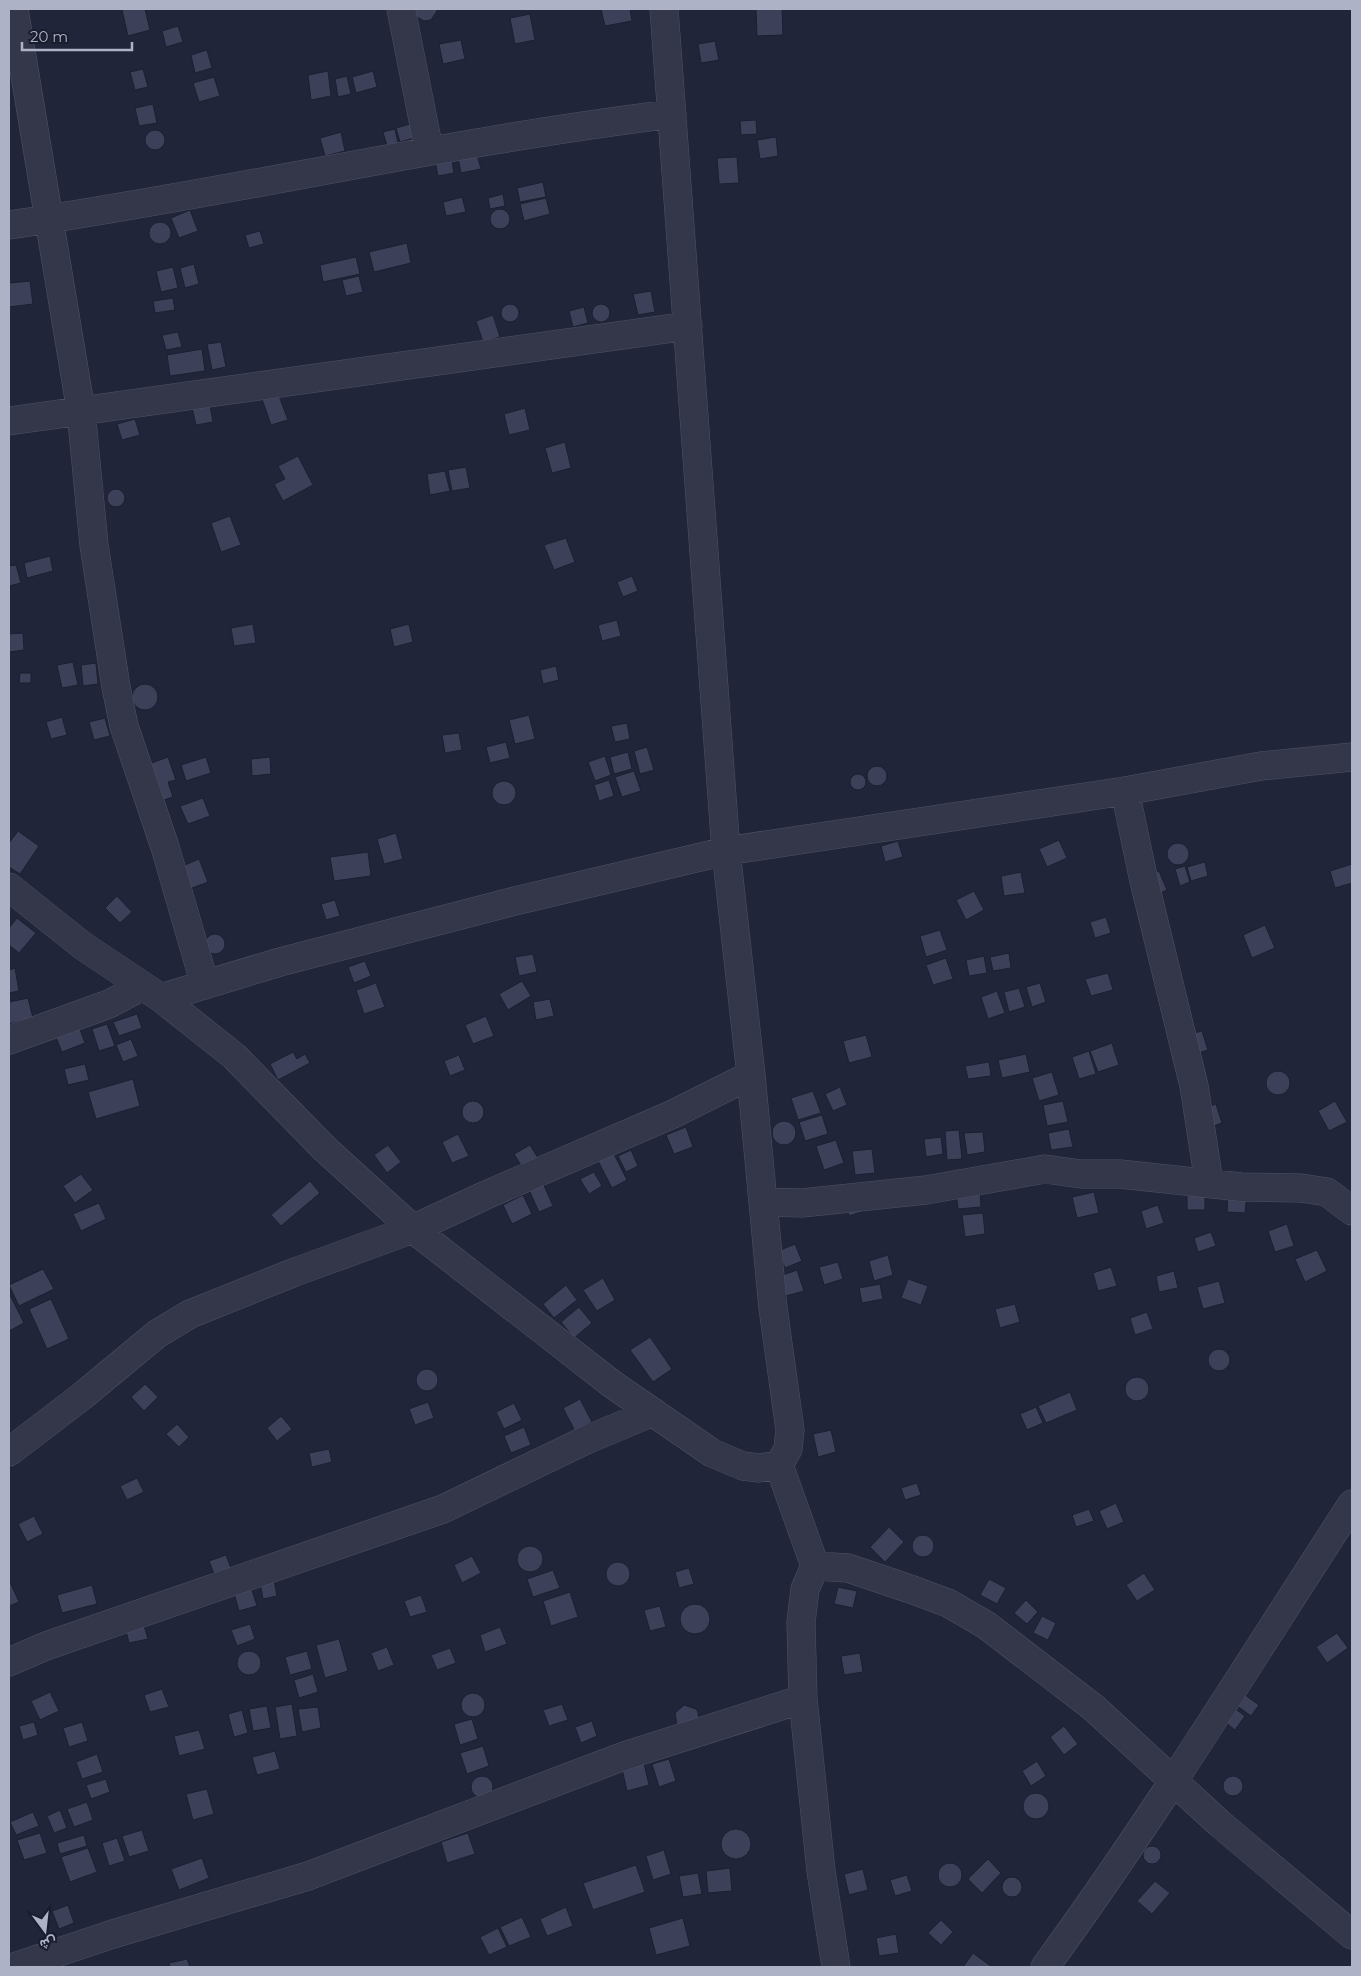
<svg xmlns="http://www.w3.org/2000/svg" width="1361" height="1976" viewBox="0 0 1361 1976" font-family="Montserrat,Vazirmatn,sans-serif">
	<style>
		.building { fill: #3c4059; stroke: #1b1f30 }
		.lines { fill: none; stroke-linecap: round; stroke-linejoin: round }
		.street-casing { stroke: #4e5264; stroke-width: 29 }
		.street { stroke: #343749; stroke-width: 28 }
	</style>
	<rect width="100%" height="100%" fill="#202539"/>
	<!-- building -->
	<path class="building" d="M130,9H145L150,30L128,36L122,10Z
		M414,9H436L437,11L431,20L424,21L415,16Z
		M601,9H630L632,21L605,26Z
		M756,9H782L783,35L757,36Z
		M530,14L535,40L515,44L510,18Z
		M178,26L183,42L166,47L162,31Z
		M461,40L465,59L443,64L439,44Z
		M715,41L719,60L701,63L698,44Z
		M207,50L212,68L195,73L191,55Z
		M143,69L148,87L135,90L130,72Z
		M328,71L331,96L311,100L308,75Z
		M373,71L377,87L356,93L352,77Z
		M347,76L351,94L338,97L335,79Z
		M214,77L220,96L199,102L193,83Z
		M153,104L157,123L139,126L135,108Z
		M756,120L757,134L741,135L740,121Z
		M410,124L414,138L400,142L396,128Z
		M395,129L398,143L387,146L383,132Z
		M145 140a10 10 0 1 1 20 0a10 10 0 1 1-20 0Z
		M341,132L345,151L325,156L320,138Z
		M776,137L778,156L760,159L757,140Z
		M474,144L481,169L461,173L456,148Z
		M451,154L454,173L438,176L434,156Z
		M737,157L739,183L719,184L717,158Z
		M543,182L546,197L520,202L517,188Z
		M503,194L505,206L490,209L488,198Z
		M462,197L466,212L446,216L443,202Z
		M546,198L550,214L524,221L520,204Z
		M490 219a10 10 0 1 1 20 0a10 10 0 1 1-20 0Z
		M190,210L198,231L179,238L171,218Z
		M149 233a11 11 0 1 1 22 0a11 11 0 1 1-22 0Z
		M260,231L264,244L249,248L245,235Z
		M407,243L411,263L374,272L369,252Z
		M356,257L360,274L323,282L320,265Z
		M194,264L199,284L185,288L180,268Z
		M173,267L178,288L161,292L156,271Z
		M359,276L363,292L346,296L342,280Z
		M30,281L33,304L9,307V283Z
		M651,291L655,312L638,315L633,294Z
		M173,298L175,310L155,313L153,301Z
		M501 313a9 9 0 1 1 18 0a9 9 0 1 1-18 0Z
		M592 313a9 9 0 1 1 18 0a9 9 0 1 1-18 0Z
		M584,307L588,323L573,327L569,311Z
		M493,315L500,337L483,342L476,321Z
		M178,332L182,347L166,350L162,335Z
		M221,342L226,367L212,370L207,344Z
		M202,349L205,371L170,376L167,355Z
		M278,393L288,420L271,425L262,399Z
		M210,405L213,422L196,425L192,408Z
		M525,408L530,430L509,435L504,414Z
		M135,419L140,435L122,440L117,424Z
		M565,442L571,468L552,473L545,448Z
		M298,456L313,485L283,501L274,484L285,479L278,466Z
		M466,467L470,488L452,491L448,470Z
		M445,471L450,491L430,495L427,474Z
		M107 498a9 9 0 1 1 18 0a9 9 0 1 1-18 0Z
		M230,516L241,545L221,552L211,523Z
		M566,538L575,562L554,570L544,545Z
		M50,556L53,571L27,578L24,563Z
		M16,565L21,583L9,586V566Z
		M632,576L638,591L623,597L617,582Z
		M617,620L621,636L602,641L598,625Z
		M253,624L256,643L234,646L231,628Z
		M409,624L413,642L394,647L390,629Z
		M23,633L24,650L9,652V634Z
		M73,662L78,685L62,688L57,665Z
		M96,663L98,684L83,686L81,665Z
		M556,666L559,680L543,684L540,670Z
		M20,673H31V683H19Z
		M132 697a13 13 0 1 1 26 0a13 13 0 1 1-26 0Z
		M529,715L535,739L515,744L509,720Z
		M62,717L67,735L51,739L46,722Z
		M105,718L110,736L94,740L89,722Z
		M627,723L630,739L615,742L611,726Z
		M459,733L462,750L445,753L442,735Z
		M506,742L510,758L490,763L486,747Z
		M647,747L654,770L640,774L634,751Z
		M628,752L632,769L614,774L610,757Z
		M605,756L611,775L595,781L588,762Z
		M168,757L176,780L168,782L173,797L155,803L143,766Z
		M206,757L211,773L186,781L181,765Z
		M270,757L271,774L252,776L251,759Z
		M867 776a10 10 0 1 1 20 0a10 10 0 1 1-20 0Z
		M634,771L641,791L622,797L615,777Z
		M850 782a8 8 0 1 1 16 0a8 8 0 1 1-16 0Z
		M609,780L614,796L599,801L594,785Z
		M492 793a12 12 0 1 1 24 0a12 12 0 1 1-24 0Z
		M203,798L210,816L188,824L180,806Z
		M18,831L39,846L20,874L9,867V843Z
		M396,833L403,859L384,864L377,839Z
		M1059,840L1067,858L1047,867L1039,849Z
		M898,841L903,857L885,862L881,846Z
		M1167 854a11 11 0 1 1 22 0a11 11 0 1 1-22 0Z
		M368,852L371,876L334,881L330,857Z
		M199,859L208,882L187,890L178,868Z
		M1205,862L1208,876L1191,881L1187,867Z
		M1352,864V883L1335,888L1330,871Z
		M1185,866L1190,882L1180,886L1175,869Z
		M1159,871L1167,890L1154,896L1146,877Z
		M1021,872L1025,893L1004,896L1001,876Z
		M974,891L984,910L966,920L956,900Z
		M117,896L132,912L120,923L105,908Z
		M335,900L340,916L326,920L321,904Z
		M1106,917L1111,933L1095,938L1090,922Z
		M17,918L36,933L19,953L9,945V928Z
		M1265,925L1275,948L1252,958L1243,935Z
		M940,930L947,950L926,957L920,936Z
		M205 944a10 10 0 1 1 20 0a10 10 0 1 1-20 0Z
		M1009,953L1011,968L993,971L990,957Z
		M533,954L537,972L519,976L515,957Z
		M984,956L987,973L969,976L966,960Z
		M946,958L953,979L933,985L926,965Z
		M365,961L371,976L354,983L348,967Z
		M15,968L19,991L9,993V970Z
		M1108,973L1113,990L1091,996L1085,979Z
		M522,981L531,996L508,1010L499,994Z
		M376,983L385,1007L364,1014L356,990Z
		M1040,983L1046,1002L1032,1007L1026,987Z
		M1019,988L1025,1007L1009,1012L1004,992Z
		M997,991L1005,1013L988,1019L981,997Z
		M28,998L33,1018L9,1024V1002Z
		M550,999L554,1016L536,1020L533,1002Z
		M137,1014L142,1028L119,1036L113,1022Z
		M486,1016L494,1036L473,1044L465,1025Z
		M78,1024L85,1043L62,1052L54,1033Z
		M107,1024L115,1046L99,1051L92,1029Z
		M1202,1031L1208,1050L1192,1055L1186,1035Z
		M866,1035L872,1057L849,1063L843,1041Z
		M131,1039L138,1056L123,1062L116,1045Z
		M1112,1043L1119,1065L1098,1072L1090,1051Z
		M1089,1051L1096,1074L1079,1079L1072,1057Z
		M293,1052L297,1059L305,1054L310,1063L278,1080L270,1064Z
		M1026,1054L1030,1072L1002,1078L998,1060Z
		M459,1055L465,1070L450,1076L444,1061Z
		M989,1062L991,1076L968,1079L965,1066Z
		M85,1064L89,1080L68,1085L64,1069Z
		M1266 1083a12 12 0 1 1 24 0a12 12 0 1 1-24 0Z
		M1052,1072L1059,1095L1039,1101L1032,1078Z
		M133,1079L140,1106L96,1119L88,1092Z
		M840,1087L847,1105L833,1111L825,1094Z
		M813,1091L821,1113L798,1120L791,1098Z
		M462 1112a11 11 0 1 1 22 0a11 11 0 1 1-22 0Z
		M1063,1101L1068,1122L1047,1126L1043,1105Z
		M1335,1101L1347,1122L1329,1131L1318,1111Z
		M1216,1104L1222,1123L1205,1129L1199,1110Z
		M822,1115L828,1134L805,1141L799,1122Z
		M772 1133a12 12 0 1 1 24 0a12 12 0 1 1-24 0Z
		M686,1127L693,1147L674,1154L666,1135Z
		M1069,1129L1073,1147L1051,1150L1048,1133Z
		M959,1130L962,1159L947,1160L945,1131Z
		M983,1132L985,1152L967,1155L964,1133Z
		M458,1134L469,1156L452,1163L442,1142Z
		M941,1137L943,1154L926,1157L924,1139Z
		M836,1140L844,1163L824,1170L816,1146Z
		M388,1145L401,1162L387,1173L374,1155Z
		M530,1145L543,1166L527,1175L514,1154Z
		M872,1149L875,1173L855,1175L852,1151Z
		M631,1150L638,1166L626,1172L618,1156Z
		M614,1154L627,1180L612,1188L598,1161Z
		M594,1172L602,1186L589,1194L580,1179Z
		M81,1174L93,1190L75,1203L63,1186Z
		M310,1181L320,1193L281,1226L271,1215Z
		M543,1183L553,1206L539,1212L529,1190Z
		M1205,1189V1210H1187V1190Z
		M980,1190L981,1207L958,1209L956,1192Z
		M1094,1192L1099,1213L1077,1218L1072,1197Z
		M1228,1193L1247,1194L1245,1213L1227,1212Z
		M523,1195L532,1214L512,1224L503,1205Z
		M860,1197L864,1211L849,1216L845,1201Z
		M99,1203L106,1219L81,1231L73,1214Z
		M1158,1205L1164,1223L1146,1229L1141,1211Z
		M983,1213L985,1234L965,1237L962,1215Z
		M1287,1224L1294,1246L1275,1252L1268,1231Z
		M1211,1232L1216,1246L1198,1252L1194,1238Z
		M795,1244L802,1261L785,1268L778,1251Z
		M1317,1250L1327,1271L1305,1282L1295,1259Z
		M888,1255L893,1275L874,1281L869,1261Z
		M838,1262L843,1279L824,1285L819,1267Z
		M1111,1267L1117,1286L1098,1291L1093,1273Z
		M43,1269L54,1289L19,1306L9,1285Z
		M797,1270L804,1291L786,1296L780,1276Z
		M1174,1271L1178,1288L1159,1292L1156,1276Z
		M603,1278L615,1300L597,1311L583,1290Z
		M908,1279L928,1286L921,1305L901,1298Z
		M1219,1281L1225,1303L1203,1309L1197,1287Z
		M880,1284L883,1299L862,1303L859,1288Z
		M566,1285L577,1300L554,1318L543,1304Z
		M9,1293L24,1323L9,1331Z
		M51,1299L69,1339L47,1349L29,1309Z
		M1015,1304L1020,1322L1000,1328L995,1309Z
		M579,1307L592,1323L574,1338L561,1322Z
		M1147,1312L1153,1329L1135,1335L1130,1318Z
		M650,1337L672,1369L653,1382L630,1350Z
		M1208 1360a11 11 0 1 1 22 0a11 11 0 1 1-22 0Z
		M416 1380a11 11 0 1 1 22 0a11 11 0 1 1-22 0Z
		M1125 1389a12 12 0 1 1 24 0a12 12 0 1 1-24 0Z
		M145,1384L158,1397L144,1411L131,1397Z
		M1070,1392L1077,1410L1046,1423L1038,1406Z
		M580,1399L592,1422L575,1431L563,1408Z
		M428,1402L434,1418L415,1425L409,1409Z
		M514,1403L522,1420L504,1429L496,1412Z
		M1036,1407L1043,1423L1027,1430L1020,1414Z
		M281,1416L292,1429L277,1441L267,1428Z
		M177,1424L189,1437L179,1447L166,1434Z
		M524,1427L531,1445L511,1453L504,1436Z
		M831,1430L836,1452L818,1457L813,1434Z
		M329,1449L332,1462L312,1467L309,1453Z
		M137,1478L144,1492L127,1500L120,1486Z
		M917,1483L921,1495L905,1500L901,1488Z
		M1116,1503L1124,1522L1107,1529L1099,1511Z
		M1089,1509L1094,1521L1076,1527L1072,1515Z
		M34,1516L43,1534L27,1542L18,1524Z
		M889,1527L904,1542L885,1562L870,1547Z
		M912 1546a11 11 0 1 1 22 0a11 11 0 1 1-22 0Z
		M517 1559a13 13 0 1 1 26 0a13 13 0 1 1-26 0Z
		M226,1555L231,1568L214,1574L209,1561Z
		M472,1556L481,1573L462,1583L454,1565Z
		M606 1574a12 12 0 1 1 24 0a12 12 0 1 1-24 0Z
		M689,1568L694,1584L679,1588L675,1572Z
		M553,1570L560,1588L533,1597L527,1579Z
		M1144,1573L1155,1590L1137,1601L1126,1585Z
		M989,1579L1006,1588L997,1604L980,1595Z
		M274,1580L277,1596L263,1599L260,1583Z
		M10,1582L19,1602L9,1606V1583Z
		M92,1585L97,1604L62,1613L57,1595Z
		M251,1587L257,1606L239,1611L234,1593Z
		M838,1587L857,1591L853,1608L834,1604Z
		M570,1592L578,1617L551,1626L543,1601Z
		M421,1595L427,1612L410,1617L404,1601Z
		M1026,1600L1038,1612L1027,1624L1014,1613Z
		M680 1619a15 15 0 1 1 30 0a15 15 0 1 1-30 0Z
		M660,1606L666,1627L650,1631L644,1610Z
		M1042,1616L1056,1623L1048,1640L1033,1633Z
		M142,1619L148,1639L129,1643L124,1623Z
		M250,1624L255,1639L237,1646L231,1630Z
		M500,1627L507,1644L485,1652L480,1635Z
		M1337,1633L1348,1648L1327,1663L1316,1647Z
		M339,1639L348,1671L325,1678L316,1645Z
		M387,1647L394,1665L378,1671L371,1653Z
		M450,1648L456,1663L437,1670L431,1655Z
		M307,1651L312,1669L290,1675L285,1657Z
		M237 1663a12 12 0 1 1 24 0a12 12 0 1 1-24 0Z
		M860,1653L863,1672L844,1675L841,1656Z
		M313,1674L318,1692L299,1698L294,1680Z
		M162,1689L169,1707L150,1712L144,1695Z
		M1237,1689L1259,1705L1251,1716L1229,1700Z
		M50,1692L59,1711L40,1720L31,1701Z
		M461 1705a12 12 0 1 1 24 0a12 12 0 1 1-24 0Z
		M292,1704L297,1736L280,1739L275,1707Z
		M562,1704L568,1720L549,1726L543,1710Z
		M684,1705L696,1709L698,1712L699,1721L677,1725L675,1713Z
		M1230,1705L1245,1716L1235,1730L1220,1718Z
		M267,1706L271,1728L253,1731L249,1709Z
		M318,1707L321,1728L302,1732L298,1709Z
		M242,1710L248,1733L234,1737L228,1714Z
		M472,1719L478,1739L460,1745L454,1724Z
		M592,1721L597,1736L581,1743L575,1727Z
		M34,1722L38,1735L23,1740L19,1726Z
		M82,1722L88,1741L69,1747L63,1728Z
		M1064,1726L1078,1744L1064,1755L1050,1737Z
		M199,1730L205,1749L179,1756L174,1736Z
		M483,1746L489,1766L467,1774L460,1753Z
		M275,1751L280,1769L257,1775L252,1757Z
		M97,1754L103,1772L82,1779L76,1762Z
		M669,1759L676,1781L659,1787L652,1764Z
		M1037,1761L1046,1776L1031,1786L1022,1771Z
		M644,1763L649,1785L627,1791L622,1769Z
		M1223 1786a10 10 0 1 1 20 0a10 10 0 1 1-20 0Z
		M471 1787a11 11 0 1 1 22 0a11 11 0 1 1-22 0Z
		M106,1779L110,1792L91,1799L86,1785Z
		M207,1789L214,1814L193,1820L186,1794Z
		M1023 1806a13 13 0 1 1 26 0a13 13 0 1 1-26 0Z
		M87,1802L93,1820L74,1827L67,1809Z
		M60,1810L67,1828L54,1833L47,1816Z
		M33,1812L39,1826L16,1835L10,1822Z
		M721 1844a15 15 0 1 1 30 0a15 15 0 1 1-30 0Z
		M142,1830L149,1851L129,1857L122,1836Z
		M40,1833L47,1853L24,1860L17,1840Z
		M468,1833L475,1854L447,1863L441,1842Z
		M84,1835L87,1846L60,1854L57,1843Z
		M117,1838L125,1861L109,1866L102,1843Z
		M1143 1855a9 9 0 1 1 18 0a9 9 0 1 1-18 0Z
		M88,1848L97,1872L70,1882L61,1857Z
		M664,1850L671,1874L653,1880L646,1856Z
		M202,1858L209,1878L179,1890L171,1869Z
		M988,1859L1001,1873L982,1893L968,1879Z
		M938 1875a12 12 0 1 1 24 0a12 12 0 1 1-24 0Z
		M636,1865L645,1892L593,1910L583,1883Z
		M730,1868L732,1891L708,1893L706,1871Z
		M863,1869L868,1890L849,1895L844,1874Z
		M698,1873L702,1894L683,1897L679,1876Z
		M907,1875L912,1891L895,1896L890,1880Z
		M1002 1887a10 10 0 1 1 20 0a10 10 0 1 1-20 0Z
		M1155,1881L1170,1893L1152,1914L1137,1901Z
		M68,1905L74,1923L59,1929L52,1911Z
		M566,1907L573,1926L547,1936L540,1919Z
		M522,1917L531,1937L509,1946L500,1927Z
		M683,1918L690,1946L656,1955L649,1928Z
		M941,1920L953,1932L941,1945L928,1933Z
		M498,1928L507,1947L489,1955L480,1937Z
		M896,1934L899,1953L879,1956L876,1938Z
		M973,1953L992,1967H963Z
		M187,1959L190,1967H170L169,1963Z"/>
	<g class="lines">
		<defs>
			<path id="street" d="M14,9L81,411L94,545L116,687L124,726L165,847L205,985
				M401,9L429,150
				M664,9L726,851L751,1075L773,1308L790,1430L788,1449L779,1465
				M9,225C230,193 449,141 672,114
				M9,421L688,326
				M1125,791L1144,881L1194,1086L1209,1182
				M9,887L83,946L161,998L234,1056L325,1149L413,1229L612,1384L712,1453L743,1466L759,1468L779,1465
				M161,998L280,962L511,902L726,851L1125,791L1261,766L1352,757
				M9,1040L109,1004L141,987
				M764,1202L802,1203L926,1190L1045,1169L1081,1174H1120L1241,1187L1301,1188L1327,1192L1352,1211
				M9,1452L81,1397L157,1334L190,1314L295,1272L413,1229L486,1195L673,1114L751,1075
				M779,1465L815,1566L805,1589L801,1622L803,1699L821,1871L836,1967
				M815,1566L848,1568L913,1590L948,1603L986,1625L1094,1708L1219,1823L1352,1935
				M9,1662L46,1646L443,1509L584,1441L653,1412
				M14,1967L113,1934L308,1876L624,1756L803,1699
				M1045,1967C1154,1818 1251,1659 1352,1504"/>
		</defs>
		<!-- street casing -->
		<use href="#street" class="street-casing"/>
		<!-- street -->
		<use href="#street" class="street"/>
	</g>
	<!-- border -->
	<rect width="1361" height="1976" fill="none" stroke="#aeb2c6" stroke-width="20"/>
	<!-- north arrow -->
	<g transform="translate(45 1931) rotate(165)" stroke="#191d2e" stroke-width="4" paint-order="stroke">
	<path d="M0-4L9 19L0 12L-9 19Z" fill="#aeb2c6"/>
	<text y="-8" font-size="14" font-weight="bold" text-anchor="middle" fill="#aeb2c6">ش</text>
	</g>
	<!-- scale -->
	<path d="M22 42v8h110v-8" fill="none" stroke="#aeb2c6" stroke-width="2.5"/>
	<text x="30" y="42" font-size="15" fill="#aeb2c6" stroke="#191d2e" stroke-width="4" paint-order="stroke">20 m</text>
</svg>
